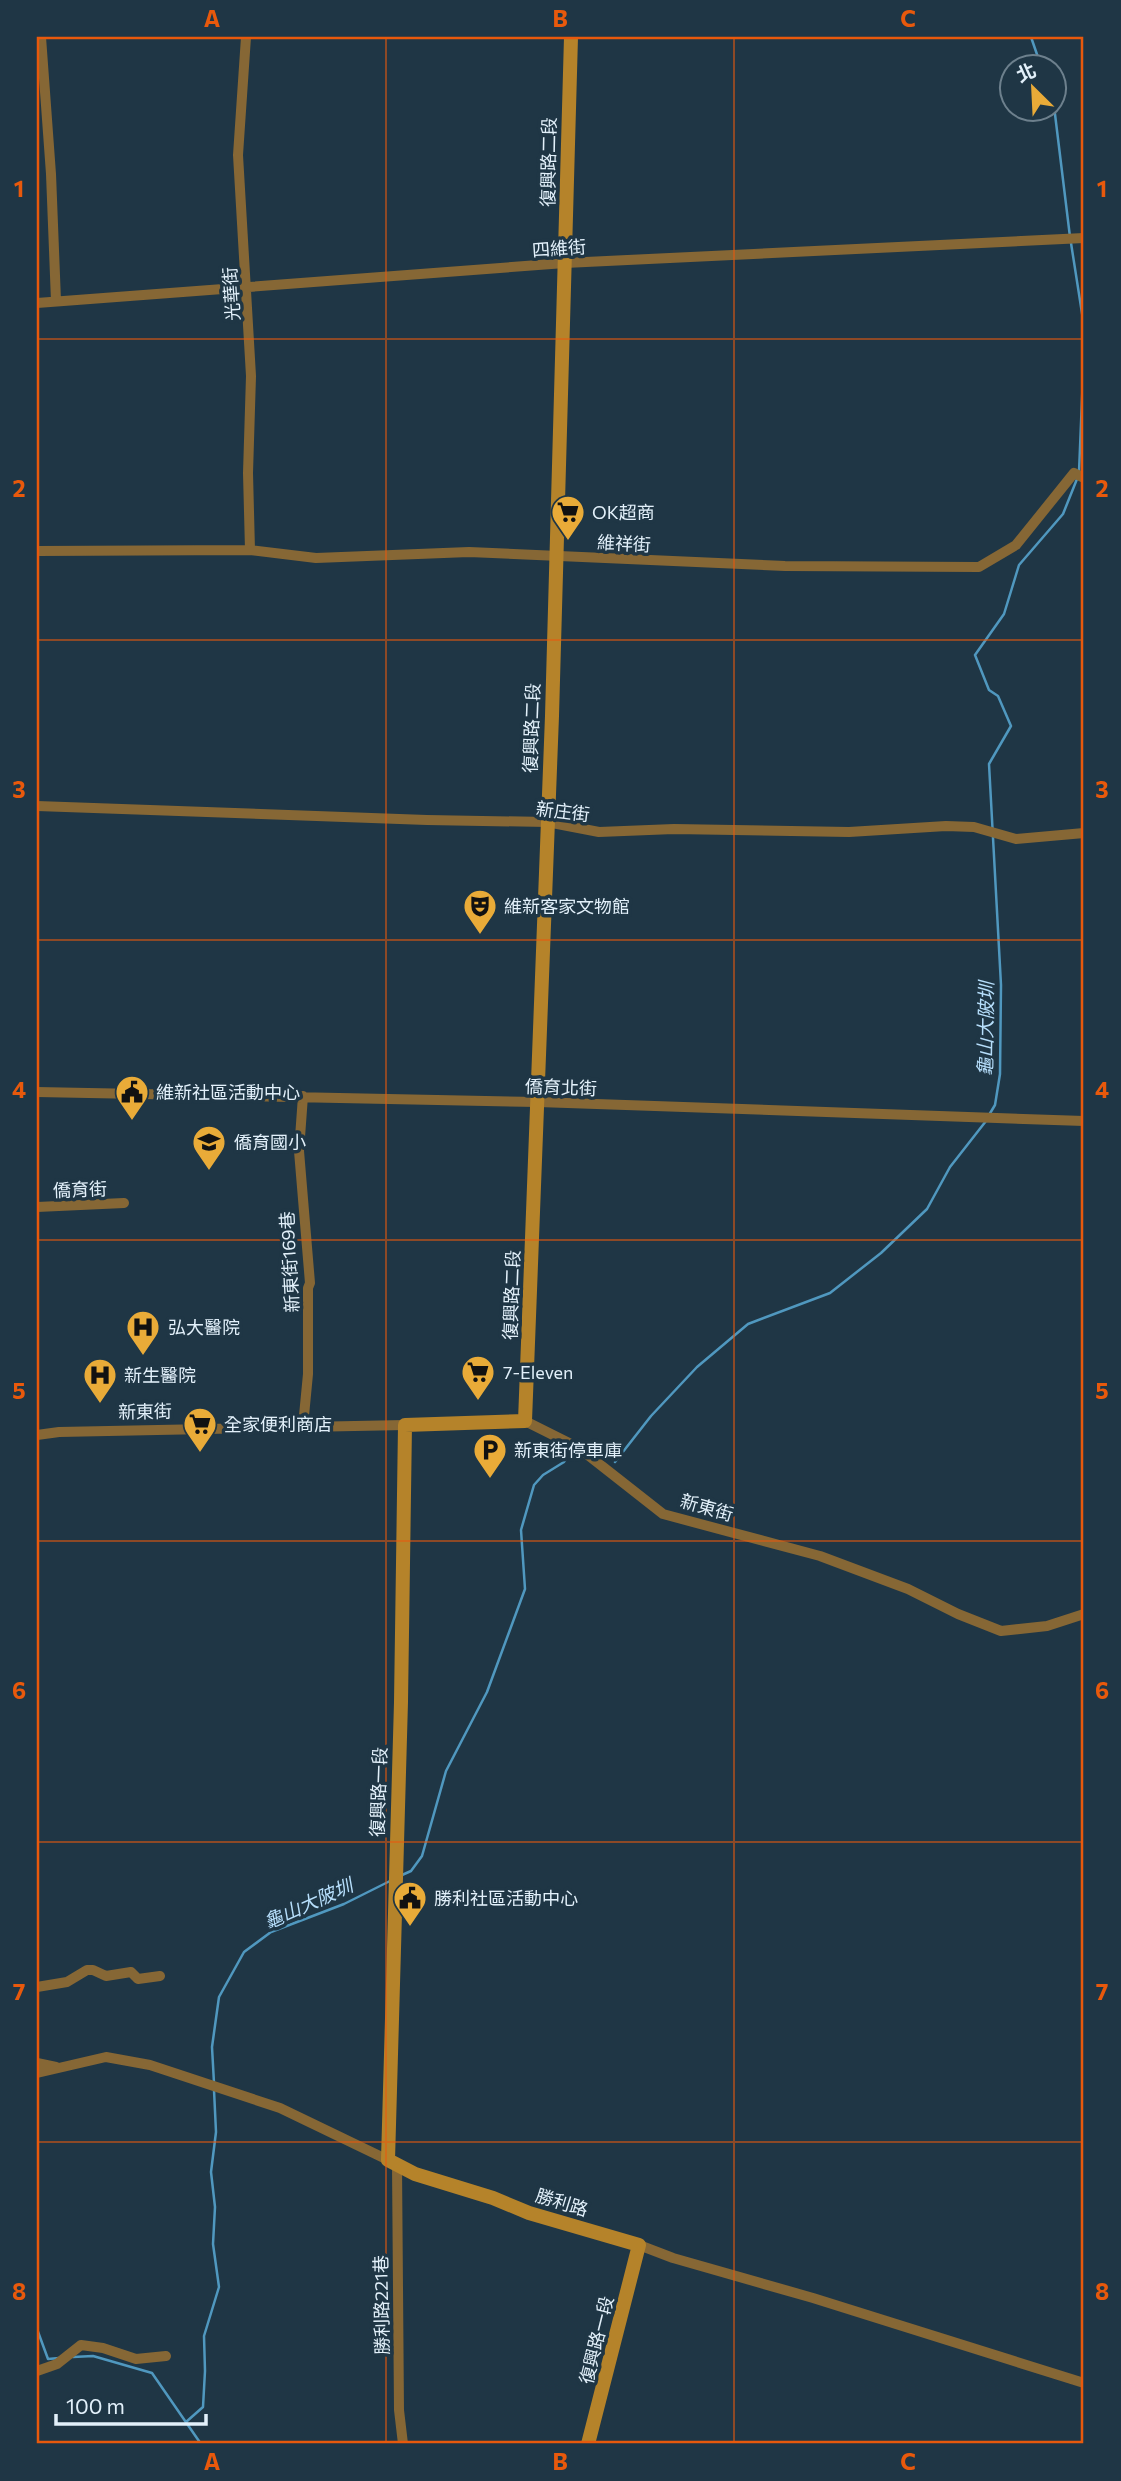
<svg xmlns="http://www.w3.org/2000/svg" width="1121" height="2481" viewBox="0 0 1121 2481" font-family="Commissioner,'Noto Sans TC',sans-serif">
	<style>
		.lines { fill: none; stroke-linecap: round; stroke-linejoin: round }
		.stream { stroke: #5098bf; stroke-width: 2.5 }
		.street { stroke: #866735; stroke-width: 10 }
		.secondary { stroke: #b5832a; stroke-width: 14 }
		.grid { fill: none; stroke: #e8590c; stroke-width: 2; stroke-opacity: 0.55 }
		.labels { text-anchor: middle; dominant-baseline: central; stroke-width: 7; stroke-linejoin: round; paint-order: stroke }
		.street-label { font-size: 18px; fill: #e2f0fa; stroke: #1f3645 }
		.poi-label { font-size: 18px; fill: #e2f0fa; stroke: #1f3645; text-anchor: start }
		.water-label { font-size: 19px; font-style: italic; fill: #b6defb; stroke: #1f3645 }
		.neatline { fill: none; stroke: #e8590c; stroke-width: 2.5 }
		.grid-label { font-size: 23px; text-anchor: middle; font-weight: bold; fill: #e8590c }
	</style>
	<rect width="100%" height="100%" fill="#1f3645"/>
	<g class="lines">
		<!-- stream -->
		<path class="stream" d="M1031,37L1041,66
			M1054,106L1070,237
			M1071,243L1084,326
			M1079,472L1084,350
			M989,1115L995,1105L1000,1074L1001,985L989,764L1011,726L998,696L989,690L975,655L1004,614L1019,565L1063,514L1077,479
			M615,1462L651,1416L697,1367L748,1324L830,1293L881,1253L927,1209L950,1167L986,1121
			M402,1875L411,1871L422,1856L446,1771L487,1692L525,1589L521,1530L534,1485L543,1475L564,1462L569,1453
			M214,2083L212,2047L219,1997L244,1952L271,1932L344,1904L390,1881
			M37,2329L48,2359L59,2358
			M73,2357L93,2356L152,2373L201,2444
			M186,2422L203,2407L205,2371L204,2336L219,2287L213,2244L215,2207L211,2172L216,2132L214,2090"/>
		<!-- street -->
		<path class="street" d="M41,37L51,174L56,301
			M246,37L238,155L251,376L248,473L250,550
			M37,303L565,263L1084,238
			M37,551L250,550L316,558L469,552L785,566L979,567L1016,545L1074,473L1084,478
			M37,806L427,820L547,822L599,832L674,829L849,832L946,826L974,827L1016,839L1084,833
			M37,1092L538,1102L1084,1121
			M37,1207L124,1203
			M525,1421L579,1448L663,1514L820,1556L908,1589L958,1614L1001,1631L1047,1626L1084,1614
			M303,1426L308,1374V1288L310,1283L299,1151L303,1096
			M37,1435L59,1432L405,1425
			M37,1987L67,1982L87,1970H93L106,1976L131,1972L138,1979L160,1976
			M37,2063L56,2067
			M37,2073L106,2057L150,2065L280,2108L388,2160
			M397,2165L399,2410L403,2444
			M639,2245L673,2258L813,2298L1084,2383
			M37,2371L57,2364L81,2345L103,2348L136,2359L166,2356"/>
		<!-- secondary -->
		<path class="secondary" d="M571,37L552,716L525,1421L405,1425L401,1702L388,2160L415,2174L493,2198L529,2213L639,2245L588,2444"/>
	</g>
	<!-- grid -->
	<path class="grid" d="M386,37V2444M734,37V2444M37,339H1084M37,640H1084M37,940H1084M37,1240H1084M37,1541H1084M37,1842H1084M37,2142H1084"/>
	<!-- icons -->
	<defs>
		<symbol id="supermarket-pin" viewBox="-11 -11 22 30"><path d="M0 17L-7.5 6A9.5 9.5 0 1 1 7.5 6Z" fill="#e9ab38" stroke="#1f3645"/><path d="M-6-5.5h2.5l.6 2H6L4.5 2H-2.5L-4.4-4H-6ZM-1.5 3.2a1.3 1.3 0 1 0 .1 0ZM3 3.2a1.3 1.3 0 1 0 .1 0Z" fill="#111"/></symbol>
		<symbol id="theatre-pin" viewBox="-11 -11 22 30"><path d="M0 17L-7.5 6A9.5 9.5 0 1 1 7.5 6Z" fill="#e9ab38" stroke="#1f3645"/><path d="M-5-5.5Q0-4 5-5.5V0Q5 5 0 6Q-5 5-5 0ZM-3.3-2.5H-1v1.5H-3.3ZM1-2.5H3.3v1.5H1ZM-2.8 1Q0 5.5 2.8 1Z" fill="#111"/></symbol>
		<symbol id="civic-pin" viewBox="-11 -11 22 30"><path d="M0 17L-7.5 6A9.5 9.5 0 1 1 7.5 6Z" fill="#e9ab38" stroke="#1f3645"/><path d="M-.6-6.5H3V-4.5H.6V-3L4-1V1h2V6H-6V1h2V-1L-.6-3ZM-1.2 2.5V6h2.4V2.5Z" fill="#111"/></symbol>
		<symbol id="school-pin" viewBox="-11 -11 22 30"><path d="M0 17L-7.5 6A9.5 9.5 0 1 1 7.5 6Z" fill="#e9ab38" stroke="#1f3645"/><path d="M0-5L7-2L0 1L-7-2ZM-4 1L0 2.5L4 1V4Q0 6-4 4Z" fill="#111"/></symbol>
		<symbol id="hospital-pin" viewBox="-11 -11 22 30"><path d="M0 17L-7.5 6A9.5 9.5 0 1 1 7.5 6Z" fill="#e9ab38" stroke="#1f3645"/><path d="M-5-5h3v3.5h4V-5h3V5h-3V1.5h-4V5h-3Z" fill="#111"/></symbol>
		<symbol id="parking-pin" viewBox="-11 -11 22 30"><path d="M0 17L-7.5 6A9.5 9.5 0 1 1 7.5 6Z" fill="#e9ab38" stroke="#1f3645"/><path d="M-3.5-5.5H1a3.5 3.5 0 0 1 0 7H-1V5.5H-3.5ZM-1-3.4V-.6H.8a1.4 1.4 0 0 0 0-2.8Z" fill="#111"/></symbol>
	</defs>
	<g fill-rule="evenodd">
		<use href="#supermarket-pin" x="549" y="493" width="38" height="52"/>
		<use href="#theatre-pin" x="461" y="887" width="38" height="52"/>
		<use href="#civic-pin" x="113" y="1073" width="38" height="52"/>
		<use href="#school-pin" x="190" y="1123" width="38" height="52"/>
		<use href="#hospital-pin" x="124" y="1308" width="38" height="52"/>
		<use href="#supermarket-pin" x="459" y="1353" width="38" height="52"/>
		<use href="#hospital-pin" x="81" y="1356" width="38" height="52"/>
		<use href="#supermarket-pin" x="181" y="1405" width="38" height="52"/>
		<use href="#parking-pin" x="471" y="1431" width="38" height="52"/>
		<use href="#civic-pin" x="391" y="1879" width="38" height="52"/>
	</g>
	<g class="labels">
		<!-- street labels -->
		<g class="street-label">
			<text transform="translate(548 162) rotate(-89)">復興路二段</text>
			<text transform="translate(559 248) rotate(-4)">四維街</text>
			<text transform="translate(231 294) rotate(-94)">光華街</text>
			<text transform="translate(624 543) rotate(3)">維祥街</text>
			<text transform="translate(531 728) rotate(-88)">復興路二段</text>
			<text transform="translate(563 811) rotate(7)">新庄街</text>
			<text transform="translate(561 1087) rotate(2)">僑育北街</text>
			<text transform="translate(80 1189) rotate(-2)">僑育街</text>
			<text transform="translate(289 1262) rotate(-93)">新東街169巷</text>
			<text transform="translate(511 1295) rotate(-88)">復興路二段</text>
			<text transform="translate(145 1411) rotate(-1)">新東街</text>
			<text transform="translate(707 1507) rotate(16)">新東街</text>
			<text transform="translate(378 1792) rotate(-88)">復興路一段</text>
			<text transform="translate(562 2202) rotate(17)">勝利路</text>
			<text transform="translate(381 2305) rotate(-91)">勝利路221巷</text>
			<text transform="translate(596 2340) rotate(-76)">復興路一段</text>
		</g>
		<!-- poi labels -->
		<g class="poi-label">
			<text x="592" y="512">OK超商</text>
			<text x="504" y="906">維新客家文物館</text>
			<text x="156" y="1092">維新社區活動中心</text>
			<text x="234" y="1142">僑育國小</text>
			<text x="168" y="1327">弘大醫院</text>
			<text x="503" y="1372">7-Eleven</text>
			<text x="124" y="1375">新生醫院</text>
			<text x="224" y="1424">全家便利商店</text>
			<text x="514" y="1450">新東街停車庫</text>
			<text x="434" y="1898">勝利社區活動中心</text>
		</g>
		<!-- water labels -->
		<g class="water-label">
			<text transform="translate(985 1029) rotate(-89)">龜山大陂圳</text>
			<text transform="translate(308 1903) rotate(-24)">龜山大陂圳</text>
		</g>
	</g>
	<!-- border -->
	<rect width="1121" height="2481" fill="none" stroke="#1f3645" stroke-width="77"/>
	<!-- north arrow -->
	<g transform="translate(1033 88) rotate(336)"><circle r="33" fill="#1f3645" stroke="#6d808d" stroke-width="2"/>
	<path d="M0-5L12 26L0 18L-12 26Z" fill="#e9ab38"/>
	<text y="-10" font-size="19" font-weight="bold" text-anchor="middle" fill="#e2f0fa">北</text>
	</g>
	<!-- scale -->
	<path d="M56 2414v10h150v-10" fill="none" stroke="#e2f0fa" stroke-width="3.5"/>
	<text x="66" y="2414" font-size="21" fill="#e2f0fa" stroke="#1f3645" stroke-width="5" paint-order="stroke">100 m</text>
	<rect x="38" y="38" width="1044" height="2404" class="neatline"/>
	<g class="grid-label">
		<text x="212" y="27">A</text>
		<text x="560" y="27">B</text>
		<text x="908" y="27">C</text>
		<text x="19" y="197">1</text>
		<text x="1102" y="197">1</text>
		<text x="19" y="497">2</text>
		<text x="1102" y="497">2</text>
		<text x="19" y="798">3</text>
		<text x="1102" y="798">3</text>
		<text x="19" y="1098">4</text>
		<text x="1102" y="1098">4</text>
		<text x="19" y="1399">5</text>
		<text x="1102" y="1399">5</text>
		<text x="19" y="1699">6</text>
		<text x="1102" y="1699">6</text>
		<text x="19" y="2000">7</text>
		<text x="1102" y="2000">7</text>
		<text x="19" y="2300">8</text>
		<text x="1102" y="2300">8</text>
		<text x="212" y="2470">A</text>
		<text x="560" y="2470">B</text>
		<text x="908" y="2470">C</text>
	</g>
</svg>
